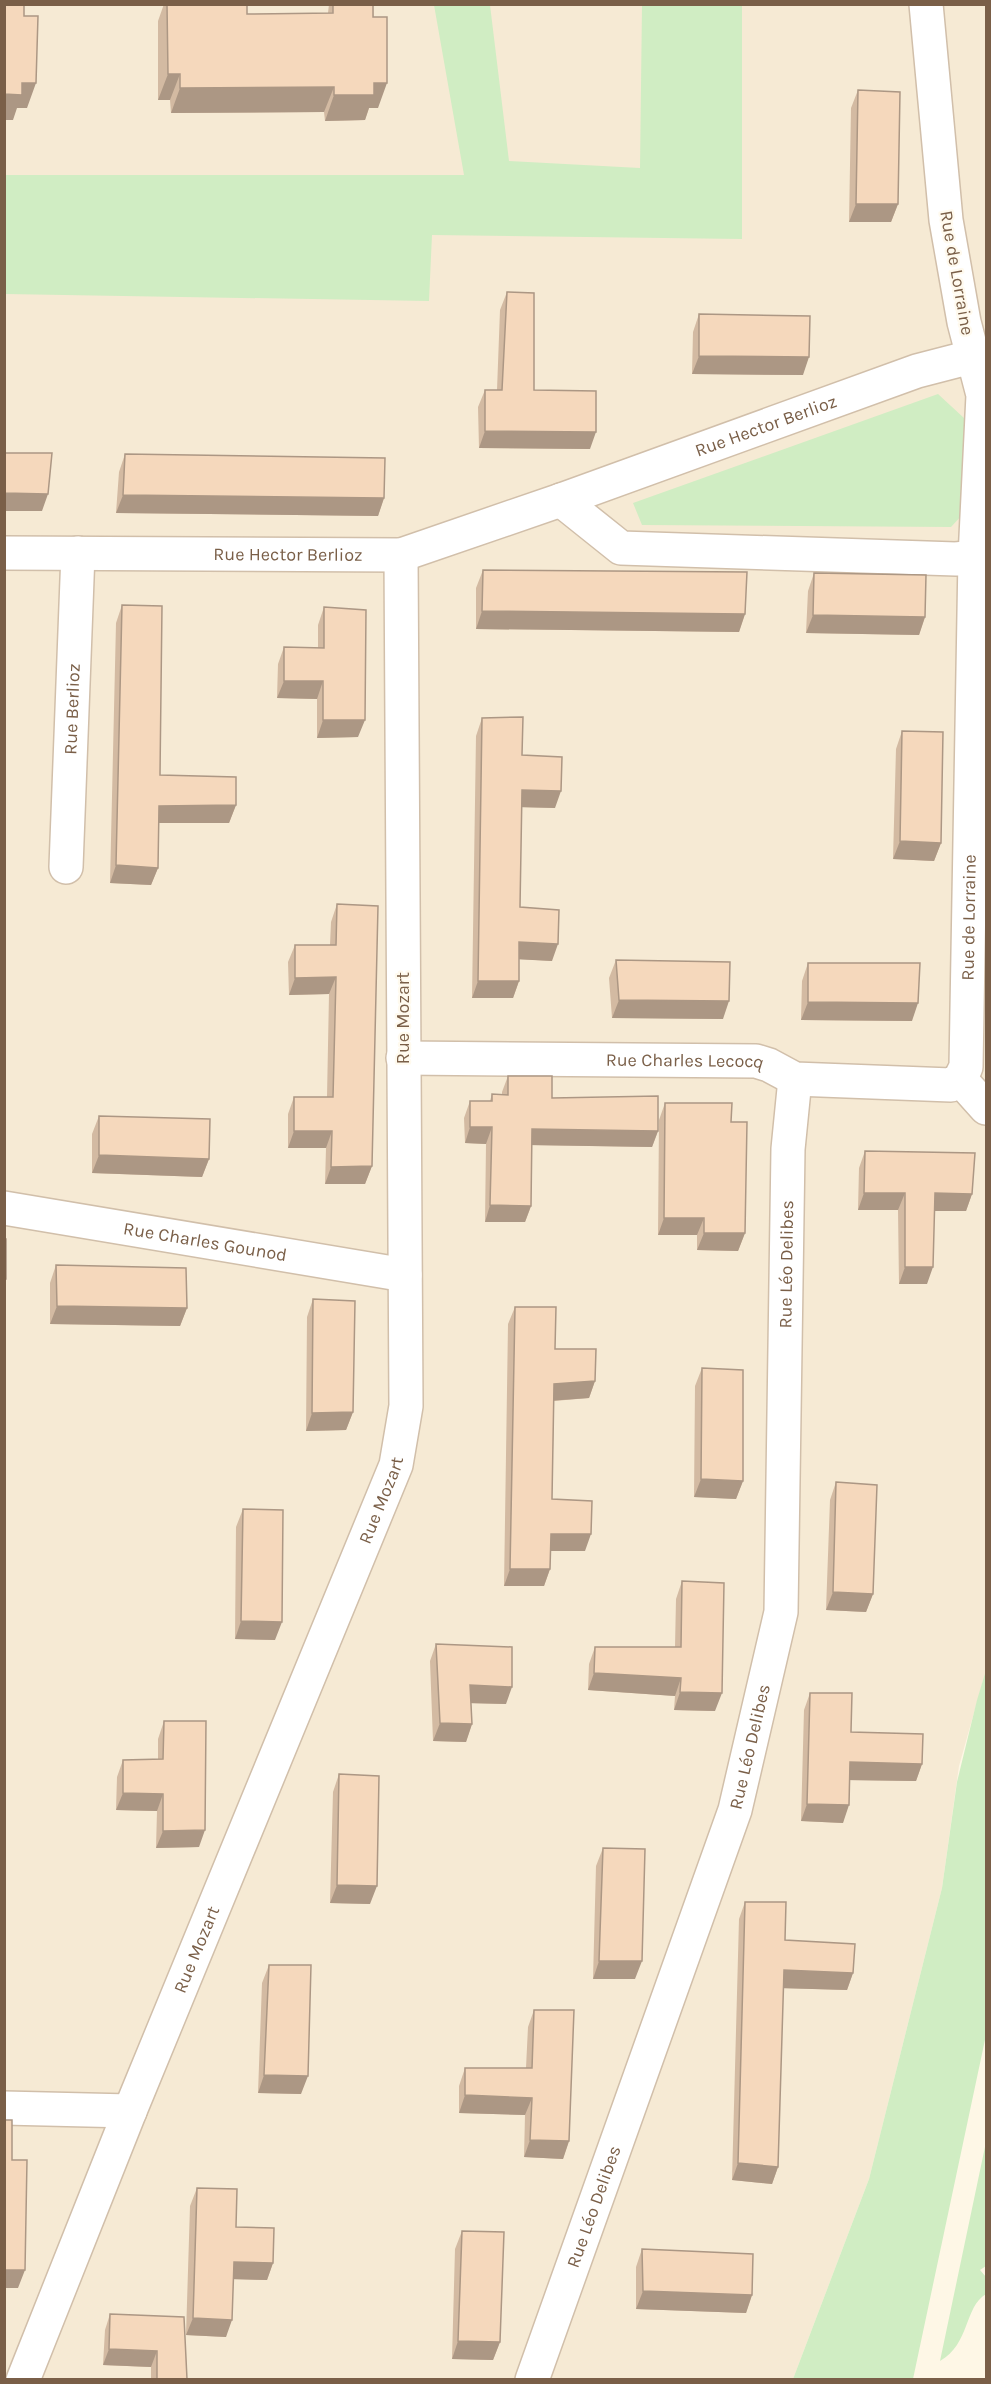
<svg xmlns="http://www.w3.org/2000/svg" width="991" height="2384" viewBox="0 0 991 2384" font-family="Karla,sans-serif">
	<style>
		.residential { fill: #f6ead4 }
		.green { fill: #d0edc3 }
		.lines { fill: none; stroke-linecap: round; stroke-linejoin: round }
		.minor-casing { stroke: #d1bfaa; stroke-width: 36 }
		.minor { stroke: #fff; stroke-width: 33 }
		.wall { fill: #d3baa2 }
		.shaded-wall { fill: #ac9784 }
		.building { fill: #f5d8bc; stroke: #ac9784; stroke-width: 1.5 }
		.labels { text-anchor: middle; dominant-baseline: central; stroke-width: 4.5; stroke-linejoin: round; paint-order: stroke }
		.street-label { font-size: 18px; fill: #7a5f48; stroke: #fffaee }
	</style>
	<rect width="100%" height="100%" fill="#fef7e6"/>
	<!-- residential -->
	<path class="residential" d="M5,5H986V1670L959,1766L942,1888L869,2179L793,2379L5,2380Z"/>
	<!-- green -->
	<path class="green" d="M434,5H490L509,161L640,168L642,5H742V239L432,235L429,301L5,294V175H464Z
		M938,394L964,418V513L951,527L642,525L633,503Z
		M986,1670V2035L913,2379H793L869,2179L942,1888L957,1782L977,1700Z
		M986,2142V2266L980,2270L986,2277V2294C964,2307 970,2344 940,2361Z"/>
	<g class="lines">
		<defs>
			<g id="minor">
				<path d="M561,500L621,548L956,559L975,557"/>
				<path id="s1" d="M4,553L401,555L561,500L917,371L971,357"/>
				<path id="s2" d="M66,867L78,553"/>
				<path id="s3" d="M403,1058L756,1061L769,1065L795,1079L951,1085L960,1079L966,1067L975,557L983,395L964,322L946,220L926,4"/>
				<path d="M960,1079L986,1108"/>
				<path id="s4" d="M4,1208L405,1275"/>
				<path d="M4,2108L130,2111"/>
				<path id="s5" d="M23,2380L130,2111L396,1465L406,1406L401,555"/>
				<path id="s6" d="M532,2380L735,1810L781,1612L788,1149L795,1079"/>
			</g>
		</defs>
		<!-- minor casing -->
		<use href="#minor" class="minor-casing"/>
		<!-- minor -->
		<use href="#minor" class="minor"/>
	</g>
	<!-- wall -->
	<path class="wall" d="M164,4H247V14L328,13L329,4H373L378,108H369L365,120L325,121L324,112L171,113L170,100H158V21Z
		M858,90L898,204L891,222H849L851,108Z
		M507,292L534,390L590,449L479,448L478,407L485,390H497L500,310Z
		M699,314L803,375L692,374L693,332Z
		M125,454L384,498L378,516L116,513L119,472Z
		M483,570L745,614L739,632L476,629V588Z
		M814,573L925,617L919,635L806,633L808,591Z
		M122,605L160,775L236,805L229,823H159L158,868L151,885L110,883L116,623Z
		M324,607L358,737L317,738V699L277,698L278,664L284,647L318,648V625Z
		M482,718L522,755L555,808L521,807L520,907L552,961L519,959V981L513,998H472L476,736Z
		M902,731L941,843L934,861L893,859L896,749Z
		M337,904L372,1166L365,1184H325L326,1148H288V1114L294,1097H327L329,994L289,995L288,962L295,945H330L331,922Z
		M616,960L723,1019L612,1018L609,978Z
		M808,963L912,1021L801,1020L802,981Z
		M508,1076L552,1098L658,1131L652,1147L532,1145L531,1206L525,1222H485L486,1144L465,1143L464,1118L470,1101H490L492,1094L502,1095V1092Z
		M665,1103L731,1122L745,1233L738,1251L697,1250V1235H658L659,1120Z
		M99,1116L209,1159L202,1177L92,1173V1134Z
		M865,1151L972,1194L966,1211H934L927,1284H899L898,1210H858L859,1168Z
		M56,1265L187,1308L180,1326L50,1324V1283Z
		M313,1299L353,1412L346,1430L306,1431L307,1317Z
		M515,1307L555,1349L595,1381L589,1398L554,1401L552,1499L585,1551H551L550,1569L544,1586H504L508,1324Z
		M702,1368L743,1481L736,1499L694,1497L695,1386Z
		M836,1482L873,1594L866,1612L826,1610L830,1500Z
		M243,1509L275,1640L235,1639L236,1527Z
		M682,1581L715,1711L674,1710L675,1696L588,1690L589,1664L595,1647H675L676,1599Z
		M436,1644L506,1704L471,1703L472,1724L466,1742L433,1741L430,1661Z
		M810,1693L851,1732L922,1764L916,1781L849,1780L843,1823L801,1821L804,1710Z
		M164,1721L199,1847L156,1848L157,1811L116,1810L117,1777L123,1760L158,1759V1739Z
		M339,1774L370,1904L330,1903L333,1792Z
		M603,1848L635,1979H593L596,1866Z
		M745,1902L785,1940L853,1973L847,1990L783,1988L778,2167L772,2184L732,2180L739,1919Z
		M269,1965L301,2094L258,2093L262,1983Z
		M534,2010L569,2141L563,2159L524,2157L525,2115L459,2113V2086L465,2068H526L528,2027Z
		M197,2188L236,2227L273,2263L267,2280L234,2279L226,2337L186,2335L190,2206Z
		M462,2231L500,2342L493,2360L452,2359L455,2249Z
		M642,2249L752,2295L746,2313L636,2309V2267Z
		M110,2314L184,2317L187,2379H151V2367L103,2365L105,2330Z"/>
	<!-- shaded-wall -->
	<path class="shaded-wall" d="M168,74H180L170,100H158Z
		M22,83H36L27,108H17L13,120H4V94Z
		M374,83H387L378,108H369L365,120L325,121L334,95Z
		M334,87L324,112L171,113L180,88Z
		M856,204H898L891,222H849Z
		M699,356L809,357L803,375L692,374Z
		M485,431L596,432L590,449L479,448Z
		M4,493L48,494L42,511H4Z
		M123,495L384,498L378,516L116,513Z
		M482,611L745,614L739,632L476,629Z
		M813,615L925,617L919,635L806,633Z
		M284,681H323L317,699L277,698Z
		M323,720H365L358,737L317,738Z
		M522,790L561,791L555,808L515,807Z
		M236,805L229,823H153L159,806Z
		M900,841L941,843L934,861L893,859Z
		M116,865L158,868L151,885L110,883Z
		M519,942L558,944L552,961L513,959Z
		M336,977L329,994L289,995L295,978Z
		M478,981H519L513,998H472Z
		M619,1000L729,1001L723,1019L612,1018Z
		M808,1002L918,1003L912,1021L801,1020Z
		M470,1127H492L486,1144L465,1143Z
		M532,1129L658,1131L652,1147L526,1145Z
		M294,1131H332L326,1148H288Z
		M99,1155L209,1159L202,1177L92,1173Z
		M372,1166L365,1184H325L331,1167Z
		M864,1193H905L898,1210H858Z
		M935,1193L972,1194L966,1211H928Z
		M490,1205L531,1206L525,1222H485Z
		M664,1218H704L697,1235H658Z
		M704,1233H745L738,1251L697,1250Z
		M905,1267H933L927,1284H899Z
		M57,1306L187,1308L180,1326L50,1324Z
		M595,1381L589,1398L548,1401L554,1384Z
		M353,1412L346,1430L306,1431L312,1413Z
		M701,1479L743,1481L736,1499L694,1497Z
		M551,1534H591L585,1551H545Z
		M510,1569H550L544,1586H504Z
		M833,1592L873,1594L866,1612L826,1610Z
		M241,1621L282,1622L275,1640L235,1639Z
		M594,1673L681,1678L675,1696L588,1690Z
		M470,1685L512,1687L506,1704L464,1703Z
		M680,1692L722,1693L715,1711L674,1710Z
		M440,1723L472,1724L466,1742L433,1741Z
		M850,1762L922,1764L916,1781L843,1780Z
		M123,1793L163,1794L157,1811L116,1810Z
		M807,1804L849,1805L843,1823L801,1821Z
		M205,1830L199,1847L156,1848L163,1831Z
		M337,1885L377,1886L370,1904L330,1903Z
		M599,1961H642L635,1979H593Z
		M784,1970L853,1973L847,1990L777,1988Z
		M264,2075L308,2076L301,2094L258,2093Z
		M465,2095L532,2098L525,2115L459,2113Z
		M530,2140L569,2141L563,2159L524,2157Z
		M738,2163L778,2167L772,2184L732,2180Z
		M234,2262L273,2263L267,2280L228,2279Z
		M4,2270H25L18,2288H4Z
		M643,2291L752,2295L746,2313L636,2309Z
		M193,2318L232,2320L226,2337L186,2335Z
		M458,2341L500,2342L493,2360L452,2359Z
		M109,2349L157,2351L151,2367L103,2365Z"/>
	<!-- building -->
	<path class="building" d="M4,4H24V16H38L36,83H22V95L4,94Z
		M167,4H247V14L333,13V5L373,4V17H387V83H374V95H334V87L180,88V74H168Z
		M858,90L900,92L898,204H856Z
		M507,292L534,293V390L596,391V432L485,431V390H502Z
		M699,314L810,316L809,357L699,356Z
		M4,453H52L48,494L4,493Z
		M125,454L385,458L384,498L123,495Z
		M483,570L747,572L745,614L482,611Z
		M814,573L926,575L925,617L813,615Z
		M122,605L162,606L160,775L236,777V805L159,806L158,868L116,865Z
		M324,607L366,610L365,720H323V681H284V647L324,648Z
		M523,717L522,755L562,757L561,791L522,790L520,907L559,910L558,944L519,942V981H478L482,718Z
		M902,731L943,732L941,843L900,841Z
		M337,904L378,906L372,1166L331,1167L332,1131H294V1097H333L336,977L295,978V945H336Z
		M616,960L730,962L729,1001L619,1000Z
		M808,963H920L918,1003L808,1002Z
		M508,1076H552V1098L658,1096V1131L532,1129L531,1206L490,1205L492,1127H470V1101H492V1094L508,1095Z
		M665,1103H732L731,1122H747L745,1233H704V1218H664Z
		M99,1116L210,1119L209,1159L99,1155Z
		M865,1151L975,1153L972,1194L935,1193L933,1267H905V1193H864Z
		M4,1239H6V1279H4Z
		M56,1265L186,1268L187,1308L57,1306Z
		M313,1299L355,1301L353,1412L312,1413Z
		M515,1307H556L555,1349H596L595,1381L554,1384L552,1499L592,1501L591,1534H551L550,1569H510Z
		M702,1368L743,1370V1481L701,1479Z
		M836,1482L877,1485L873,1594L833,1592Z
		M243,1509L283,1510L282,1622L241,1621Z
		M682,1581L724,1583L722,1693L680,1692L681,1678L594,1673L595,1647H681Z
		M436,1644L512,1647V1687L470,1685L472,1724L440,1723Z
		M810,1693H852L851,1732L923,1734L922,1764L850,1762L849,1805L807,1804Z
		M164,1721H206L205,1830L163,1831V1794L123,1793V1760L163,1759Z
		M339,1774L379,1776L377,1886L337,1885Z
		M603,1848L645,1849L642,1961H599Z
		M745,1902H786L785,1940L855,1944L853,1973L784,1970L778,2167L738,2163Z
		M269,1965H311L308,2076L264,2075Z
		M534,2010H574L569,2141L530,2140L532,2098L465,2095V2068H532Z
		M4,2120H12V2160H27L25,2270H4Z
		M197,2188L237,2189L236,2227L274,2228L273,2263L234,2262L232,2320L193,2318Z
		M462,2231L504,2232L500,2342L458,2341Z
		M642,2249L753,2254L752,2295L643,2291Z
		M110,2314L184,2317L187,2379H157V2351L109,2349Z"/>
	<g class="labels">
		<!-- street labels -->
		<g class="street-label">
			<text transform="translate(957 273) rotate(80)">Rue de Lorraine</text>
			<text stroke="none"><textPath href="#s1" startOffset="784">Rue Hector Berlioz</textPath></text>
			<text stroke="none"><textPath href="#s1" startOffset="284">Rue Hector Berlioz</textPath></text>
			<text stroke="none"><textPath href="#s2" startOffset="158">Rue Berlioz</textPath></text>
			<text stroke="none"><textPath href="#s3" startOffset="726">Rue de Lorraine</textPath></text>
			<text transform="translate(403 1018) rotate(-90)">Rue Mozart</text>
			<text stroke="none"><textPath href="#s3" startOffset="282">Rue Charles Lecocq</textPath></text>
			<text stroke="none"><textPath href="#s4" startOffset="204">Rue Charles Gounod</textPath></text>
			<text stroke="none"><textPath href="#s6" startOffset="1156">Rue Léo Delibes</textPath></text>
			<text stroke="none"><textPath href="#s5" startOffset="950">Rue Mozart</textPath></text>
			<text stroke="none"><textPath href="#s6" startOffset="670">Rue Léo Delibes</textPath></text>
			<text stroke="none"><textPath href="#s5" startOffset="464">Rue Mozart</textPath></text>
			<text stroke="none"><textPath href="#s6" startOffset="184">Rue Léo Delibes</textPath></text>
		</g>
	</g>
	<!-- border -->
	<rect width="991" height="2384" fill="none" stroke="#7a5f48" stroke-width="12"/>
</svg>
